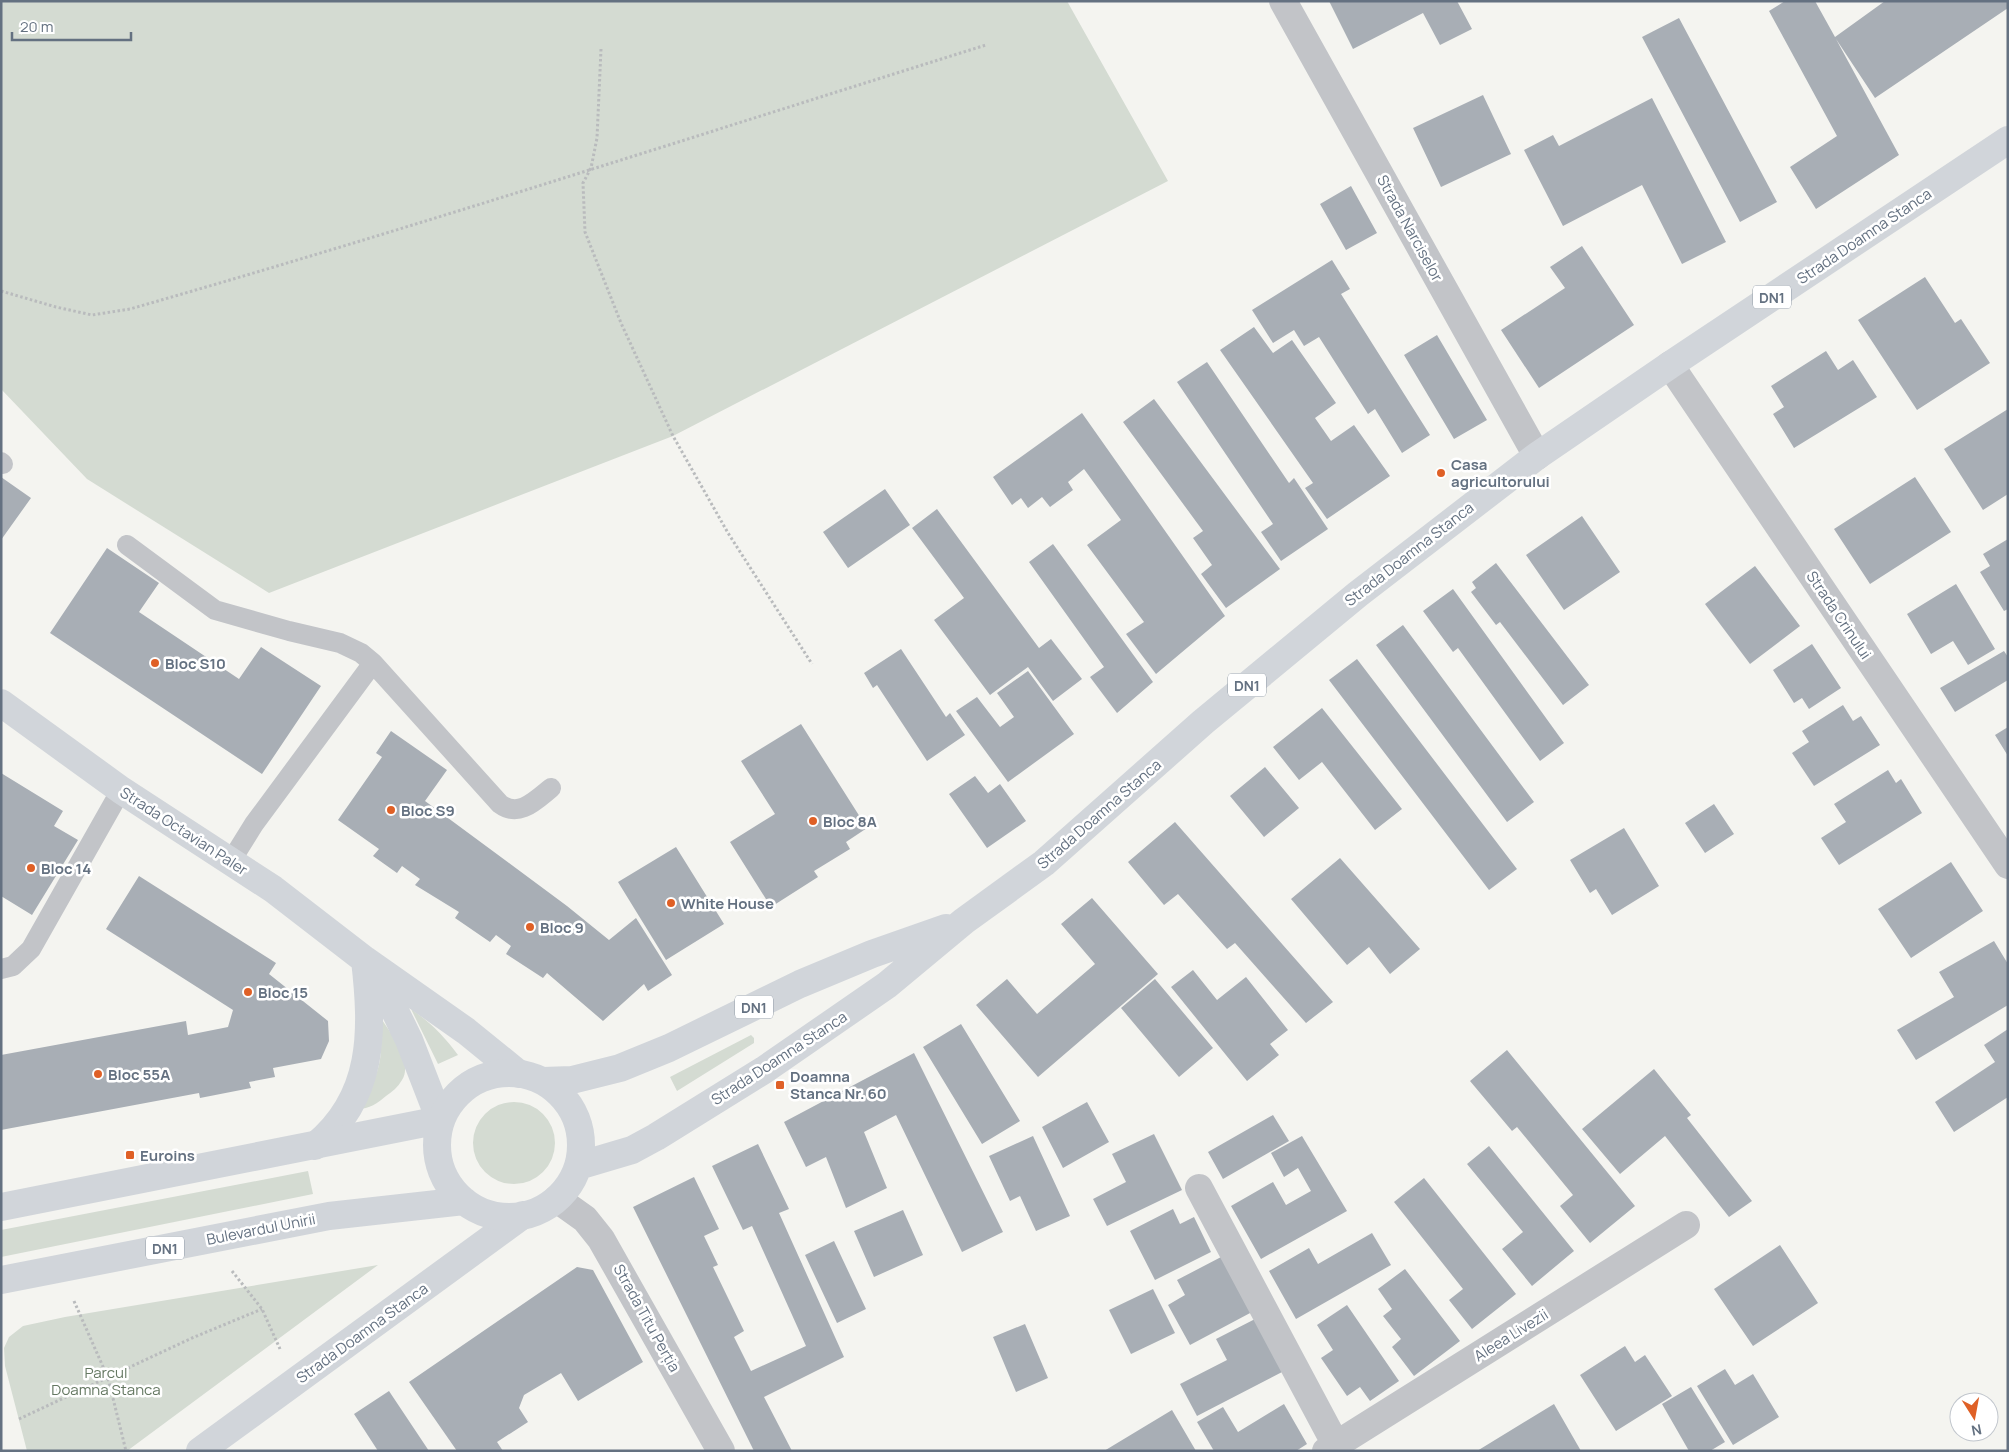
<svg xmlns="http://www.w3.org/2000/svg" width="2009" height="1452" viewBox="0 0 2009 1452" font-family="Manrope,sans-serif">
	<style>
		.green { fill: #d4dbd2 }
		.building { fill: #a8aeb5 }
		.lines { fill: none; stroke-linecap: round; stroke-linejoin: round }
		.path { stroke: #b9bbbd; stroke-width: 3; stroke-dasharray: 2.5 2.5; stroke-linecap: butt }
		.lane { stroke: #c2c4c8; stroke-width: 20 }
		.street { stroke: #c2c4c8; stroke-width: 28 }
		.secondary { stroke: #d1d5da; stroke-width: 28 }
		.primary { stroke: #d1d5da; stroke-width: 28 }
		.poi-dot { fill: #df6026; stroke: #fff; stroke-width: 2 }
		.labels { text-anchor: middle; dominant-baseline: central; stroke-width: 5; stroke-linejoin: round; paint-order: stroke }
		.shield { fill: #fff; stroke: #929ca7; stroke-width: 1 }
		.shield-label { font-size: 14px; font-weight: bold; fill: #647181 }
		.street-label { font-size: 15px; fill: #647181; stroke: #fff }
		.poi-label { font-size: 15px; font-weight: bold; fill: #647181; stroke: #fff; text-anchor: start }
		.park-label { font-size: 15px; fill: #657862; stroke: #fff }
	</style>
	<rect width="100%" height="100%" fill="#f4f4f0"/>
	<!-- green -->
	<path class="green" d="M1,1H1067L1168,181L673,436L269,593L87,479L1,389Z
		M411,1009C430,1022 444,1036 458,1055L438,1064Z
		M378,1014C388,1029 414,1062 402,1080C398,1087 392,1092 386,1096C378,1103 369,1109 358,1109C381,1074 385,1055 378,1014Z
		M751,1035L754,1038V1043L677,1091L670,1077Z
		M473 1143a41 41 0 1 1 82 0a41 41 0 1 1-82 0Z
		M308,1171L313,1194L1,1257V1230Z
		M378,1265L127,1451H27L5,1366L4,1348L9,1337L23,1326L65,1317Z"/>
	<!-- building -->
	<path class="building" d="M1329,1H1457L1472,29L1440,45L1423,13L1353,49Z
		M1785,1H1815L1835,37L1885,1H2008V8L1875,98L1836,39L1899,155L1816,209L1790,167L1837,136L1769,11Z
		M1679,18L1777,202L1740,222L1642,37Z
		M1483,95L1511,154L1441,187L1413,128Z
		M1652,98L1726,242L1682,264L1642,185L1563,226L1524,150L1553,135L1559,146Z
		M1351,186L1377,233L1346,250L1320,204Z
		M1582,246L1634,325L1539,388L1501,330L1565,288L1550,267Z
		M1332,260L1350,289L1341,294L1430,435L1402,453L1375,409L1368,414L1319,337L1304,346L1294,330L1273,343L1252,310Z
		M1925,277L1955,323L1961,319L1990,363L1917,410L1858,320Z
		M1254,327L1273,353L1292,340L1336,403L1315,418L1331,441L1354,425L1390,476L1327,519L1305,488L1313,483L1220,350Z
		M1437,335L1487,420L1454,439L1404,355Z
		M1826,351L1838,370L1853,360L1877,397L1794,448L1773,414L1784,407L1771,386Z
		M1207,362L1289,483L1294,478L1328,529L1281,561L1261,532L1273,524L1177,382Z
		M1154,399L1280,569L1226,608L1201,574L1212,565L1193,538L1203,531L1123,422Z
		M2008,409V494L1983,510L1944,449Z
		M1082,413L1225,616L1156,674L1126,634L1144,622L1087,545L1121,520L1084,469L1068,482L1073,490L1050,507L1042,497L1028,508L1021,498L1012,505L993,477Z
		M1,477L31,498L1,540Z
		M1915,477L1951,532L1870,584L1834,529Z
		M885,489L910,525L848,568L823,532Z
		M937,509L1039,648L1051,639L1082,679L1053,701L1028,667L990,695L934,620L964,598L912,528Z
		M1582,516L1620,572L1564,610L1526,555Z
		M2008,539V609L2004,611L1980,572L1990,566L1983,554Z
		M1053,544L1153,682L1117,713L1090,677L1104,667L1029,562Z
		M107,548L159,583L139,612L239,679L261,647L321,686L262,774L50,633Z
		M1496,563L1589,685L1563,705L1500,622L1496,625L1471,592L1476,588L1472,582Z
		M1755,566L1800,626L1750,664L1705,604Z
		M1956,584L1995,649L1968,665L1953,641L1931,654L1907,614Z
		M1453,589L1564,743L1540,761L1458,648L1453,652L1423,611Z
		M1403,625L1534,802L1507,822L1376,645Z
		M1812,644L1841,688L1809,709L1802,698L1794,703L1773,670Z
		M901,649L946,717L950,713L965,735L927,761L877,685L873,688L864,673Z
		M2004,651L2008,657V680L1955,712L1940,688Z
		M1357,659L1517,869L1489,890L1329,680Z
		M1028,671L1074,734L1008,782L956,711L977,697L1000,727L1014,717L997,693Z
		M1843,705L1853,721L1861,716L1880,745L1814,786L1792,753L1809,742L1802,731Z
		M1322,708L1402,809L1375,830L1322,762L1299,780L1273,747Z
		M801,724L867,828L846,842L850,849L814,871L818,877L771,907L730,842L775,814L741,761Z
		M2008,727V756L1995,735Z
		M391,731L447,770L425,801L567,906L609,940L636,918L672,975L648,991L644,984L603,1021L547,973L543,978L506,954L511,946L496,935L490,942L455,918L459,912L415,885L420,879L402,866L397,873L373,856L379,849L338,820L382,757L376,753Z
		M1265,767L1299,808L1264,837L1230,796Z
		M1888,770L1896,783L1901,779L1922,813L1839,865L1821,838L1846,822L1834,804Z
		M1,773L63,811L54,826L78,840L32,915L1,896Z
		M975,776L988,793L1000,784L1026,821L987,848L949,794Z
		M1714,804L1734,834L1705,853L1685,823Z
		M1175,822L1333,1002L1306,1023L1235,943L1227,949L1178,894L1164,905L1128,862Z
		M1624,828L1659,886L1612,915L1596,889L1590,893L1570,860Z
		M676,847L724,924L666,960L618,882Z
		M1340,858L1420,949L1390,974L1369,947L1347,965L1291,899Z
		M1951,862L1983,911L1911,958L1878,909Z
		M139,876L276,963L269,974L328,1021L329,1041L321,1059L273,1068L275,1077L249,1082L251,1088L200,1098L199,1093L1,1130V1055L186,1021L188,1035L228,1027L233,1010L106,929Z
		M1092,898L1158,974L1038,1077L976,1005L1007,979L1037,1014L1095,964L1061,924Z
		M1994,941L2008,964V1005L1916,1060L1897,1030L1954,997L1939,972Z
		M1193,970L1217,1000L1246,977L1288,1030L1270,1044L1279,1055L1247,1081L1171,987Z
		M1155,979L1213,1048L1179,1077L1121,1008Z
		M961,1024L1020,1121L982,1144L923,1047Z
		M2008,1029V1097L1954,1132L1935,1102L1995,1062L1984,1045Z
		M1507,1050L1635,1206L1590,1243L1560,1206L1573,1195L1517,1127L1512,1131L1470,1081Z
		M914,1053L1003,1232L962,1252L896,1115L864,1132L887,1188L846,1208L826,1157L806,1167L784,1122Z
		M1654,1069L1691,1115L1687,1118L1752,1201L1729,1217L1665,1136L1620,1174L1582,1129Z
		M1087,1102L1109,1142L1063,1168L1042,1127Z
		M1273,1115L1289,1141L1223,1179L1208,1152Z
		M1154,1134L1182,1190L1107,1226L1093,1199L1126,1182L1112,1154Z
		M1033,1136L1070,1216L1036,1231L1020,1196L1010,1201L989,1156Z
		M1302,1136L1347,1211L1261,1259L1231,1206L1273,1182L1286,1205L1311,1191L1298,1168L1284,1177L1271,1153Z
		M758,1144L789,1209L779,1213L844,1357L764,1397L792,1451H754L633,1207L694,1177L719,1229L704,1236L718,1265L713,1267L744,1331L734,1337L751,1371L806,1346L752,1226L743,1230L712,1166Z
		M1489,1146L1574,1251L1532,1286L1502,1249L1523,1232L1467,1164Z
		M1424,1178L1516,1294L1472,1329L1449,1300L1463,1289L1394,1202Z
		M1173,1209L1180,1224L1194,1217L1211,1252L1155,1280L1130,1231Z
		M903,1210L923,1255L874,1277L854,1231Z
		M1372,1233L1391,1265L1296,1319L1269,1271L1309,1248L1318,1264Z
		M834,1241L866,1309L837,1323L805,1255Z
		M1780,1245L1818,1303L1753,1346L1714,1289Z
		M1223,1256L1252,1312L1190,1345L1168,1305L1185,1295L1177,1280Z
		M577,1267L593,1270L643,1362L578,1401L561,1373L524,1395L519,1408L528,1422L497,1442L503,1451H457L409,1382Z
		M1405,1269L1460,1341L1414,1376L1392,1347L1401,1339L1383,1316L1392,1309L1378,1289Z
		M1153,1289L1175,1333L1131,1354L1109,1310Z
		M1347,1305L1399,1381L1370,1401L1360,1387L1347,1396L1321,1358L1333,1350L1317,1325Z
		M1257,1318L1284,1371L1197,1416L1180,1384L1227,1360L1216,1339Z
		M1025,1324L1048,1378L1016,1392L993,1337Z
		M1625,1346L1635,1362L1645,1355L1672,1396L1616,1431L1580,1375Z
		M1725,1369L1735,1385L1753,1374L1779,1417L1733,1445L1697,1386Z
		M1691,1387L1725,1442L1710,1451H1689L1662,1404Z
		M389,1391L429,1451H378L354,1414Z
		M1284,1404L1307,1444L1296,1451H1214L1197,1422L1223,1407L1238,1432Z
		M1554,1404L1581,1451H1477Z
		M1172,1410L1196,1451H1104Z"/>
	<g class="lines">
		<!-- path -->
		<path class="path" d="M601,49L597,138L591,168L583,183L585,232L621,323L673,436L728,533L812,664
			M1,291L56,307L92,315L130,309C417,227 701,134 986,45
			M232,1271L262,1309L280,1349
			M74,1301L108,1378L126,1451
			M19,1419L192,1338L262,1309"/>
		<!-- lane -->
		<path class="lane" d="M1,462L3,464
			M127,545L215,610L289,631L340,643L361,653L373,663L500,804C519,818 535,801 551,788
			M231,861L254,824L373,663
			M1,969L13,966L31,949L121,790"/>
		<!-- street -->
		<path class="street" d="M1283,1L1537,456
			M1670,365L2008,865
			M1199,1188L1336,1445
			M557,1199L585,1219L601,1239L721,1451
			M1326,1451L1686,1225"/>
		<!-- secondary -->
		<path class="secondary" d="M1,703L121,790L273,889L365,960L466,1031L519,1074
			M370,967L394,1009L409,1040L440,1120
			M315,1146C375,1097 373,1030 365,960
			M200,1451L523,1215"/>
		<!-- primary -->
		<path class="primary" d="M437 1145a72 72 0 1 1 144 0a72 72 0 1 1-144 0Z
			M543,1081L572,1080L620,1068L669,1048L800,984L872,954L946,928
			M578,1166L632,1150L656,1137L764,1070L887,985L964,921L1044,863L1203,722L1358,594L1537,456L1670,365L2008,140
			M1,1207L440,1120
			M1,1280L329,1216L464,1201"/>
	</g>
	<!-- markers -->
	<g class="poi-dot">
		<circle cx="1441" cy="473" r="5"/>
		<circle cx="155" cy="663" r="5"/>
		<circle cx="391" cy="810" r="5"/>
		<circle cx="813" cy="821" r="5"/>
		<circle cx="31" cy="868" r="5"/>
		<circle cx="671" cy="903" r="5"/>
		<circle cx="530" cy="927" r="5"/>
		<circle cx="248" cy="992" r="5"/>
		<circle cx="98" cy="1074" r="5"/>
		<rect x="775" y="1080" width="10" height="10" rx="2.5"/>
		<rect x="125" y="1150" width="10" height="10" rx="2.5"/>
	</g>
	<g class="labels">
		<!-- shield labels -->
		<g class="shield">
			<rect x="1753" y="285.5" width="38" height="23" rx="4"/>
			<rect x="1228" y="673.5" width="38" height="23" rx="4"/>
			<rect x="735" y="995.5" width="38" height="23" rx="4"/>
			<rect x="146" y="1236.5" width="38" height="23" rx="4"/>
		</g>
		<g class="shield-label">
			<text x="1772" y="297">DN1</text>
			<text x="1247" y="685">DN1</text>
			<text x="754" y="1007">DN1</text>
			<text x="165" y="1248">DN1</text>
		</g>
		<!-- street labels -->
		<g class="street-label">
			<text transform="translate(1410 228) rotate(61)">Strada Narciselor</text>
			<text transform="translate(1864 236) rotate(-34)">Strada Doamna Stanca</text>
			<text transform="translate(1409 554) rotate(-38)">Strada Doamna Stanca</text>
			<text transform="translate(1839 615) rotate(56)">Strada Crinului</text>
			<text transform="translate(1099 814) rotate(-41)">Strada Doamna Stanca</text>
			<text transform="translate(184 831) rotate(33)">Strada Octavian Paler</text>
			<text transform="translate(779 1058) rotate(-33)">Strada Doamna Stanca</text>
			<text transform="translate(261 1229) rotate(-11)">Bulevardul Unirii</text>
			<text transform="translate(647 1318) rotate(61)">Strada Titu Perția</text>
			<text transform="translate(362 1333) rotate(-36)">Strada Doamna Stanca</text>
			<text transform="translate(1511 1335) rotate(-32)">Aleea Livezii</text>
		</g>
		<!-- poi labels -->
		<g class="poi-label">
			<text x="1451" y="464">Casa<tspan x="1451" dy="17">agricultorului</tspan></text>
			<text x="165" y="663">Bloc S10</text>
			<text x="401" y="810">Bloc S9</text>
			<text x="823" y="821">Bloc 8A</text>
			<text x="41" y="868">Bloc 14</text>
			<text x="681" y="903">White House</text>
			<text x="540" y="927">Bloc 9</text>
			<text x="258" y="992">Bloc 15</text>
			<text x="108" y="1074">Bloc 55A</text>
			<text x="790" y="1076">Doamna<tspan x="790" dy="17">Stanca Nr. 60</tspan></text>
			<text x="140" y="1155">Euroins</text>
		</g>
		<!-- park labels -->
		<g class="park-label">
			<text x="106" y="1372">Parcul<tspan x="106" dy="17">Doamna Stanca</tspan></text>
		</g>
	</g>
	<!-- border -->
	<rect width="2009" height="1452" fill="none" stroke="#647181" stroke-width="5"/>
	<!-- north arrow -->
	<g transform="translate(1974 1417) rotate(169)"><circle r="24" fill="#ffffff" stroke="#c1c6cd"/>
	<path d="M0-4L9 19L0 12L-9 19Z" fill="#df6026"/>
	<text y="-8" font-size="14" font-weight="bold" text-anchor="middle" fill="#647181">N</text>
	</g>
	<!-- scale -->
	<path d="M12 32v8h119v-8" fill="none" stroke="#647181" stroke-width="2.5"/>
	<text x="20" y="32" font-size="15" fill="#647181" stroke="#ffffff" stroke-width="4" paint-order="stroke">20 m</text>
</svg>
